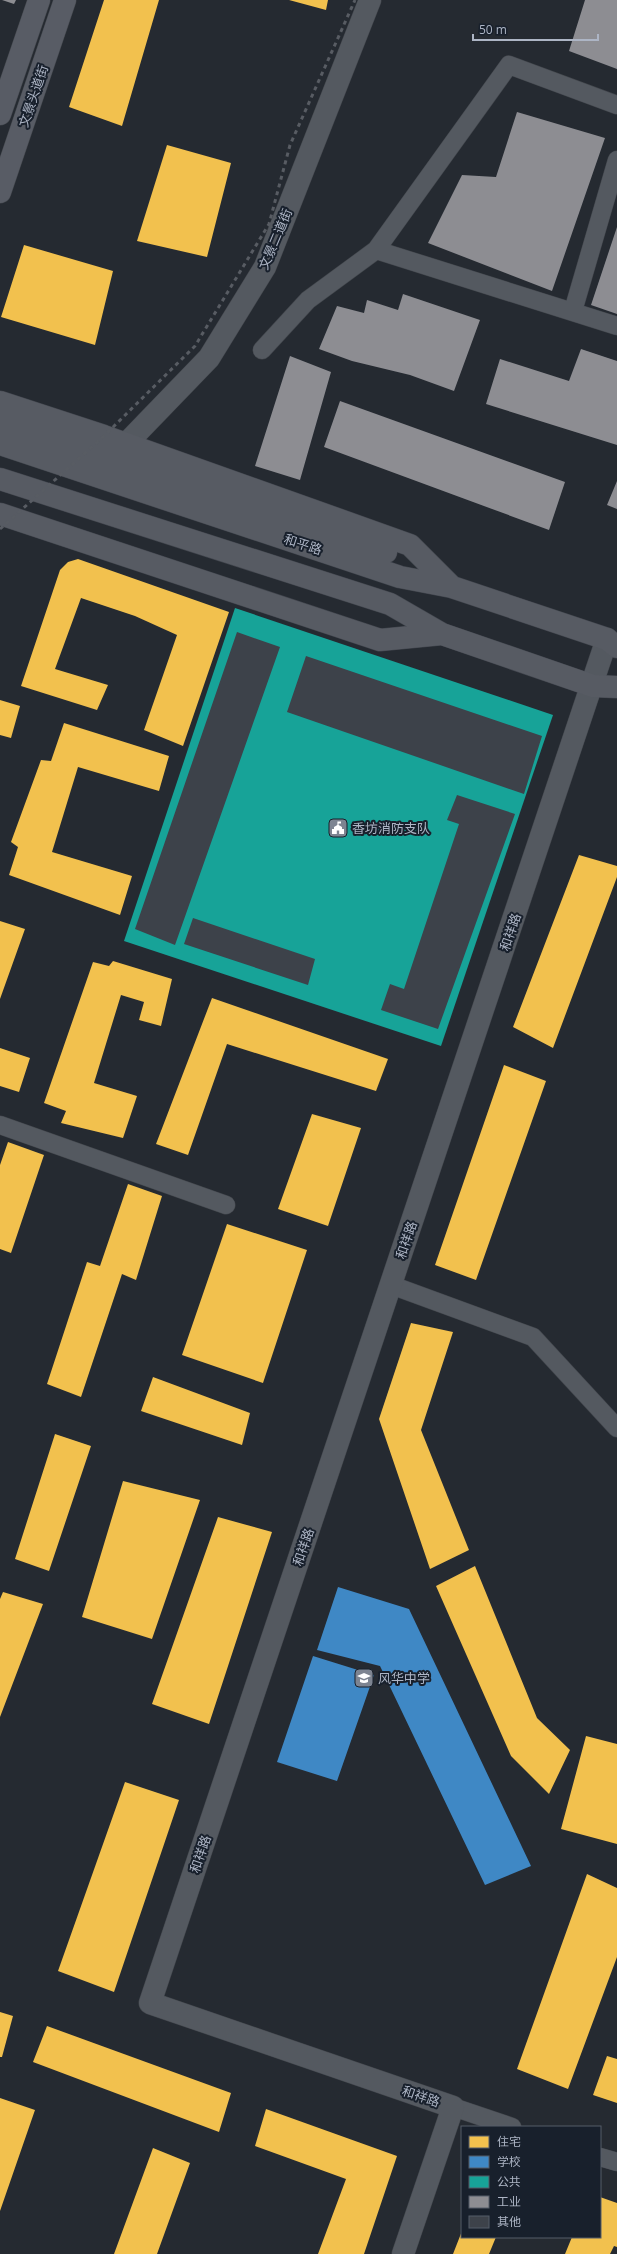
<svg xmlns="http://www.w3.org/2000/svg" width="617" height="2254" viewBox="0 0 617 2254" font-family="'Open Sans','Noto Sans SC',sans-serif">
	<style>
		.homes { fill: #f2c14e }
		.schools { fill: #3f88c5 }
		.public { fill: #17a398 }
		.industry { fill: #8d8d92 }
		.building { fill: #3d424a }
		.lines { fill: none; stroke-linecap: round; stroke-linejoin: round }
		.minor-casing { stroke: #42464c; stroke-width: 19 }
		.tertiary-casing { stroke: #42464c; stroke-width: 23 }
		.secondary-casing { stroke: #42464c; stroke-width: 23 }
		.primary-casing { stroke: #42464e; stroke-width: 23 }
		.minor { stroke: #545960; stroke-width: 18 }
		.tertiary { stroke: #545960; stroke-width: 22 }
		.secondary { stroke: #585c65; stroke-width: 22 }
		.primary { stroke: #575b63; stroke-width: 22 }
		.rail { stroke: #585c63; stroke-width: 3; stroke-dasharray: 4 4; stroke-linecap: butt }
		.labels { text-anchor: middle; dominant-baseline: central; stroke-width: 4; stroke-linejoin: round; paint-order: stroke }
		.street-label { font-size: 13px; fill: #adb5c5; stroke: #18202c }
		.poi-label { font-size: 13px; fill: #adb5c5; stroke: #18202c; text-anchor: start }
	</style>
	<rect width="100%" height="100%" fill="#252a31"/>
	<!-- homes -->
	<path class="homes" d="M104,0H159L122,126L69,107Z
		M289,0H328L326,10Z
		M167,145L231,163L207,257L137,241Z
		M24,245L113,271L95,345L1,317Z
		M78,559L229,612L183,746L144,730L177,635L135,616L81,598L55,669L108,685L97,710L21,686L60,570L68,562Z
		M0,700L20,706L11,738L0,735Z
		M64,723L169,756L159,791L78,767L52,852L132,876L120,915L9,875L18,847L11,842L41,760L51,761Z
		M579,855L617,866V877L553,1048L513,1027Z
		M0,921L25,929L0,999Z
		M113,961L172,979L161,1026L139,1020L144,1002L121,995L94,1083L137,1096L123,1138L61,1123L66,1111L44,1103L93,962L109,966Z
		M212,998L388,1059L376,1091L227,1044L188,1155L156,1144Z
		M0,1048L30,1058L19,1092L0,1086Z
		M504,1065L546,1081L476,1280L435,1265Z
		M312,1114L361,1128L328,1226L278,1209Z
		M8,1142L44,1155L11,1253L0,1249V1165Z
		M128,1184L162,1196L136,1280L122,1274L81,1397L47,1384L87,1262L100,1266Z
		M227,1224L307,1250L263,1383L182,1355Z
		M411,1323L453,1332L421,1430L469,1550L430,1569L379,1419Z
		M153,1377L250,1413L242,1445L141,1411Z
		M55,1434L91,1446L49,1571L15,1559Z
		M123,1481L200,1500L152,1639L82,1617Z
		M218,1517L272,1532L209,1724L152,1704Z
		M475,1566L537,1718L570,1750L549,1794L511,1756L436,1586Z
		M3,1592L43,1604L0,1717V1599Z
		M586,1736L617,1744V1844L561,1829Z
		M125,1782L179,1800L114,1992L58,1971Z
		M587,1874L617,1888V1957L568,2089L517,2069Z
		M0,2012L13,2016L2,2057H0Z
		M47,2026L231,2093L219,2132L33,2062Z
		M607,2056L617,2059V2103L593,2095Z
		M0,2098L35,2110L0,2211Z
		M266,2109L397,2156L364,2254H318L346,2179L255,2146Z
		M153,2148L190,2163L157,2254H114Z
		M600,2197L617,2203V2247L614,2246L610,2254H565L572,2237H600Z
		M462,2231V2237H496L489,2254H453Z"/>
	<!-- schools -->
	<path class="schools" d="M338,1587L409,1609L531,1866L485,1885L380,1666L317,1650Z
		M313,1656L374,1675L337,1781L277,1762Z"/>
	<!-- public -->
	<path class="public" d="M235,608L553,715L441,1046L124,941Z"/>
	<!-- industry -->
	<path class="industry" d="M2,0H16L14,4Z
		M585,0H617V69L569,51Z
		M517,112L605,138L552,291L428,243L462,175L496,177Z
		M617,227V314L591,305Z
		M403,294L480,320L454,391L410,375L352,361L319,349L337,306L364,313L367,300L398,310Z
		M581,349L617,361V445L486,404L500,359L569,381Z
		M290,356L331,372L300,480L255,466Z
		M340,401L565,482L549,530L324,447Z
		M617,481V509L607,505Z"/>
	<!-- building -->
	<path class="building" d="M237,632L280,647L175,945L135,929Z
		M306,656L542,736L524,794L287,712Z
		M457,795L515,814L438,1029L381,1010L390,984L404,989L459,824L447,820Z
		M193,918L315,959L308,985L184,944Z"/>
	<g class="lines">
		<defs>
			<path id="minor" d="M376,250L617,326
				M573,311L617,160
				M262,350L308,300L376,250L509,65L617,105
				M0,1125L226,1205
				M391,1285L533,1337L617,1428
				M453,2107L512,2127
				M600,2157L617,2162"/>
			<path id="tertiary" d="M126,444L209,358L265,267L370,0
				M403,2254L453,2107L150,2003L607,639"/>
			<path id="secondary" d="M0,114L39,0
				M0,192L65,0"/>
			<path id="primary" d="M0,402L104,436L410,545L452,587
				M0,423L386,552
				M0,444L400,577L452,587L607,639L617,647
				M0,479L390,604L442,634L593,686L617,687
				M0,514L380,640L442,634"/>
		</defs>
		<!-- minor casing -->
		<use href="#minor" class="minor-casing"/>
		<!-- tertiary casing -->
		<use href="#tertiary" class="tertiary-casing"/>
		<!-- secondary casing -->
		<use href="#secondary" class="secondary-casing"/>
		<!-- primary casing -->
		<use href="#primary" class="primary-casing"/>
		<!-- minor -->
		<use href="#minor" class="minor"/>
		<!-- tertiary -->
		<use href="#tertiary" class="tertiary"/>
		<!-- secondary -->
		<use href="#secondary" class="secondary"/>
		<!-- primary -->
		<use href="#primary" class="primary"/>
		<!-- rail -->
		<path class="rail" d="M0,529L104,436L195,346L269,224L290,145L355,0"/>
	</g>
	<!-- icons -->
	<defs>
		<symbol id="civic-square" viewBox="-11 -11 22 22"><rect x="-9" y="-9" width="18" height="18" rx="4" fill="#7d8491" stroke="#18202c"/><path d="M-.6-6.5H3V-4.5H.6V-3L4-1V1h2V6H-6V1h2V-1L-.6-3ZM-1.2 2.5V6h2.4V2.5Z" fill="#fff"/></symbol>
		<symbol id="school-square" viewBox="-11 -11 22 22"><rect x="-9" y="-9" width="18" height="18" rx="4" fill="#7d8491" stroke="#18202c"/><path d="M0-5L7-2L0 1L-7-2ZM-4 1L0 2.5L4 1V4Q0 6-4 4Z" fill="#fff"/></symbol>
	</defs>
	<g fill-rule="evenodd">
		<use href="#civic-square" x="327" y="817" width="22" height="22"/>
		<use href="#school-square" x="353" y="1667" width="22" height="22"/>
	</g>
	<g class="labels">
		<!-- street labels -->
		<g class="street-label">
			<text transform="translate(33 96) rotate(-71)">文景头道街</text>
			<text transform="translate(275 239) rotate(-67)">文景二道街</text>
			<text transform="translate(303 544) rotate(18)">和平路</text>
			<text transform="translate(510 932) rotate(-71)">和祥路</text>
			<text transform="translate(406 1240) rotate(-71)">和祥路</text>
			<text transform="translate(303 1547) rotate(-71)">和祥路</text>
			<text transform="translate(200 1854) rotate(-71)">和祥路</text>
			<text transform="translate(421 2096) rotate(19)">和祥路</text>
		</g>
		<!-- poi labels -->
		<g class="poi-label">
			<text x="352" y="828">香坊消防支队</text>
			<text x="378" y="1678">风华中学</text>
		</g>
	</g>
	<!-- legend -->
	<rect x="461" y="2126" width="140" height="112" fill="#18202c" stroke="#545c69"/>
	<rect x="469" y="2136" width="20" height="12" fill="#f2c14e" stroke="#545c69"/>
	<text x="497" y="2146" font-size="12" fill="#adb5c5">住宅</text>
	<rect x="469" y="2156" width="20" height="12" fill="#3f88c5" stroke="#545c69"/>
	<text x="497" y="2166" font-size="12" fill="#adb5c5">学校</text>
	<rect x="469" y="2176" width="20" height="12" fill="#17a398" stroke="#545c69"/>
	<text x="497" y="2186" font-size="12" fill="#adb5c5">公共</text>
	<rect x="469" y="2196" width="20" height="12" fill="#8d8d92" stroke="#545c69"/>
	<text x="497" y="2206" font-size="12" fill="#adb5c5">工业</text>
	<rect x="469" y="2216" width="20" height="12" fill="#3d424a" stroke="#545c69"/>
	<text x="497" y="2226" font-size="12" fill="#adb5c5">其他</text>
	<!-- scale -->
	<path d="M473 34v6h125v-6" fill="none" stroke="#adb5c5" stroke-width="2"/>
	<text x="479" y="34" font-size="12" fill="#adb5c5" stroke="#18202c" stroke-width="3" paint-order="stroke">50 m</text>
</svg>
